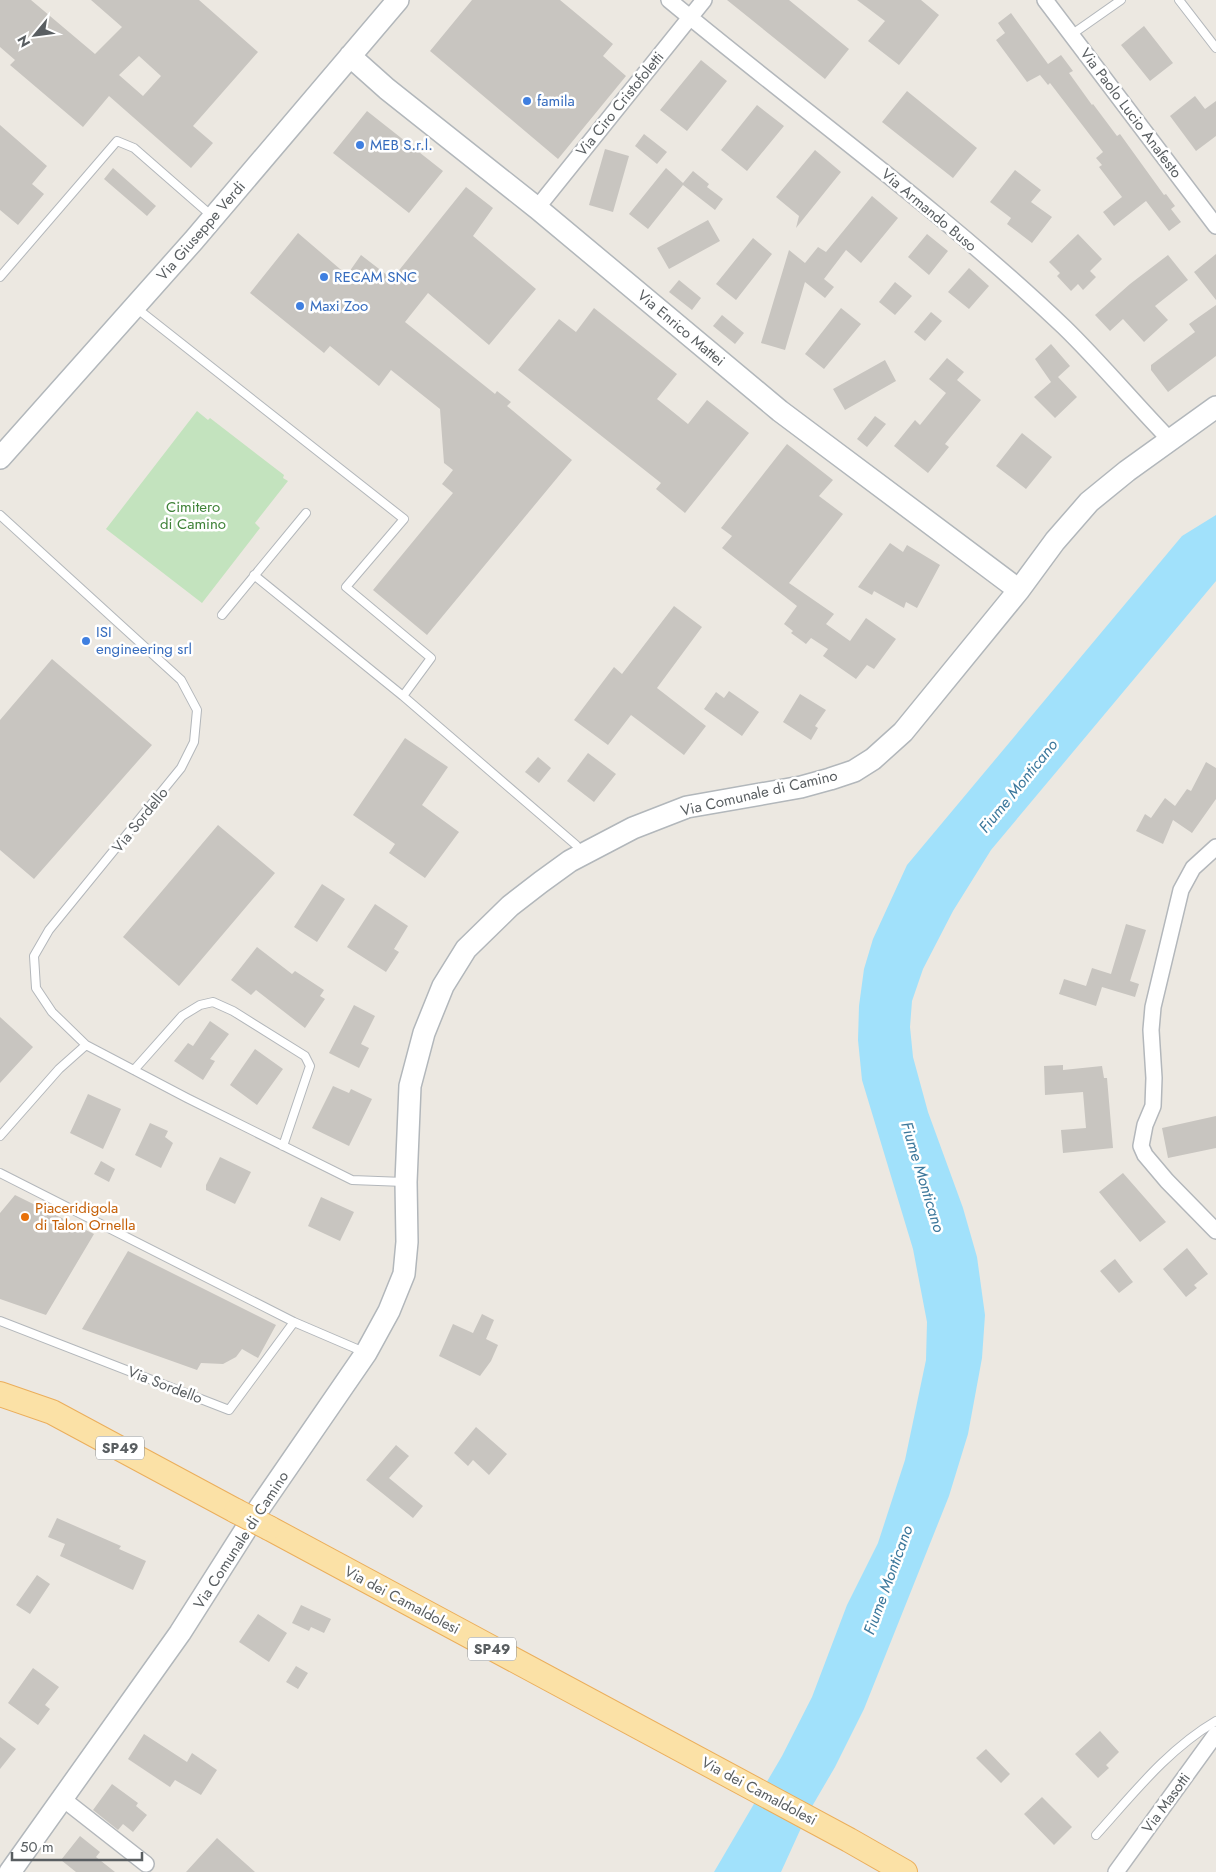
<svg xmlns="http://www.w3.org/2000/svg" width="1216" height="1872" viewBox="0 0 1216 1872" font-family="Jost,sans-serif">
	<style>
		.green { fill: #c3e3be }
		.water { fill: #a1e1fb }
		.building { fill: #c8c5c0; fill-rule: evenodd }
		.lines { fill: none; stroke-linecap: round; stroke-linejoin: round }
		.lane-casing { stroke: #b3b7bb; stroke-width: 10 }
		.street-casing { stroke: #b3b7bb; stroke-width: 18 }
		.secondary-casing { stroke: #b2b7bb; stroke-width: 24 }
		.primary-casing { stroke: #ebae5b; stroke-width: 26 }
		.lane { stroke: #fff; stroke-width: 8 }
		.street { stroke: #fff; stroke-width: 15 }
		.secondary { stroke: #fff; stroke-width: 21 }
		.primary { stroke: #fbe1a6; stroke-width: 24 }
		.primary-bridge-casing { stroke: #ebae5b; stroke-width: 26; stroke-linecap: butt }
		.primary-bridge { stroke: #fbe1a6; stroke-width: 24 }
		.shop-dot { fill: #3f7fe0; stroke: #fff; stroke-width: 2 }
		.food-dot { fill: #e8710a; stroke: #fff; stroke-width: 2 }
		.labels { text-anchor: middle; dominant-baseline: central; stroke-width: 5; stroke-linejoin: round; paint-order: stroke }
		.shield { fill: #fff; stroke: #8b8e90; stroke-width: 1 }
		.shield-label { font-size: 14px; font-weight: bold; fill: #595e61 }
		.shop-label { font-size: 15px; fill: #366cbe; stroke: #fff; text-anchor: start }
		.street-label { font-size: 15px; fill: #595e61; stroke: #fff }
		.park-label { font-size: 15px; fill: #3f8238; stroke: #fff }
		.food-label { font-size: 15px; fill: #c56008; stroke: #fff; text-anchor: start }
		.water-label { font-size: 16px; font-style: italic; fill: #3b779b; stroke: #fff }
	</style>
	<rect width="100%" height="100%" fill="#ece8e1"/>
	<!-- green -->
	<path class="green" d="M197,411L208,420L210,418L284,475L283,478L288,481L255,523L260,528L202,603L106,529Z"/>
	<!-- water -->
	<path class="water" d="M1216,515V581L991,850L953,911L923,969L912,1001L910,1027L913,1057L928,1112L963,1208L977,1257L985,1315L982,1358L968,1434L949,1496L864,1709L835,1767L807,1815L781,1872H714L782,1756L812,1697L847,1605L878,1543L905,1460L926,1360L927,1322L913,1249L862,1080L858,1040L859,1006L864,969L873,939L907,865L1182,536Z"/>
	<!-- building -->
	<path class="building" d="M0,0H31L95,54L122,27L91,0H199L258,52L193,126L213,143L191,168L109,96L83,127L10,65L15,60L0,47ZM139,56L161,76L143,96L119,75Z
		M472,0H560L613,44L603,56L626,76L558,159L430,51Z
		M727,0H789L849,49L825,79Z
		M857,0H921L939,15L899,65L868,41L885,21Z
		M1011,13L1048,64L1061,55L1073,71L1069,73L1092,105L1093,104L1117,136L1120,134L1164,195L1166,194L1175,206L1171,209L1181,222L1169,231L1146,201L1114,226L1103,212L1122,197L1099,167L1102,165L1096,158L1103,152L1050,83L1048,85L1040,75L1027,82L996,40L1005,33L998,23Z
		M1144,26L1173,63L1150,81L1121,45Z
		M701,60L727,81L687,131L660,110Z
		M907,91L977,148L953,178L882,122Z
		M1195,96L1205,109L1216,101V136L1196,151L1170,116Z
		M757,105L784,126L747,171L721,150Z
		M367,111L443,171L409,213L333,153Z
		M0,125L47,166L32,184L44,194L18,225L0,210Z
		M644,134L667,152L657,164L635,146Z
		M605,149L629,156L613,212L589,205Z
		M815,150L841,172L796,228L799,216L776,197Z
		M113,168L156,206L147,216L104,179Z
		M666,168L683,183L693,171L709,184L707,187L723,199L715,210L683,185L648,229L629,214Z
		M1015,170L1041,190L1031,202L1052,217L1032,243L1007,224L1011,218L990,202Z
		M466,187L493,208L473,236L536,289L489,345L428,293L405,322L495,394L497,391L511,402L507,406L572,460L427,635L373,590L453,493L442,484L453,470L444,463L440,409L391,370L379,386L330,346L324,353L250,293L298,233L347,275L361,255L392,279Z
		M872,196L898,218L861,263L846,250L824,279L834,287L825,298L805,282L785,350L761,343L789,250L805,263L818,247L826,252Z
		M708,220L720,241L669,269L657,248Z
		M927,234L948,251L929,275L908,257Z
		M1078,234L1102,259L1090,271L1096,277L1083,290L1078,284L1071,291L1057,276L1060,273L1049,262Z
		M753,238L772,254L736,300L716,284Z
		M1216,254V300L1194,272Z
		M1168,255L1188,280L1155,306L1168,320L1144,342L1123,319L1110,331L1095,315L1130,284Z
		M969,268L989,286L969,309L948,292Z
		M679,280L701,298L692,310L669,292Z
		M895,282L912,296L895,315L879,302Z
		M1216,305V356L1168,392L1151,370V365L1195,332L1189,324Z
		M594,308L677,374L657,399L688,424L707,400L749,433L685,513L656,489L661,483L518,370L559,319L576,332Z
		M841,308L861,324L824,369L805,354Z
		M931,312L942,321L925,341L914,332Z
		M722,315L744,333L735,344L713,326Z
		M1051,344L1070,366L1058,377L1077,397L1055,418L1034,397L1051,382L1035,359Z
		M947,358L964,372L957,380L981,400L945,444L949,447L928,473L894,446L915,420L920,425L946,393L929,379Z
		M885,360L896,381L845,410L833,389Z
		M875,416L886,424L867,447L857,439Z
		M1022,433L1052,457L1026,489L996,466Z
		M787,444L833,480L819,496L843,514L789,583L834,614L826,624L850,641L866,618L896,639L874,669L867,665L856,679L823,656L828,649L811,638L806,644L791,633L793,631L784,624L797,606L722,548L732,536L721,528Z
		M890,543L903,552L907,545L940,565L917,608L906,602L904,608L874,591L872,595L858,587Z
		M674,606L702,627L657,688L706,726L684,755L631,715L608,745L574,720L614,667L622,674Z
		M52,659L152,745L34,879L0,850V720Z
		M729,691L759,712L742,736L704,709L716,692L724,698Z
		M800,694L826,710L815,726L818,728L811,740L783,722Z
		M405,738L448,767L422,805L459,832L425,878L389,853L395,844L353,815Z
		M588,753L616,774L594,802L567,781Z
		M538,757L551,768L539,783L525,772Z
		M1206,762L1216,768V799L1192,833L1173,820L1163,844L1136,831L1145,814L1151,818L1165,798L1175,806L1187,789L1191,791Z
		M218,825L275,873L179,986L123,937Z
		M322,884L345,899L317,942L294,927Z
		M375,904L408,926L394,949L399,952L386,972L347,947Z
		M1126,924L1146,930L1130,981L1139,984L1135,997L1102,987L1096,1006L1059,994L1064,979L1086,986L1092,968L1111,974Z
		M257,947L292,974L295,971L324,990L320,996L325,999L305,1028L256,990L251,995L231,980Z
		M354,1005L375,1016L361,1044L369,1048L359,1068L329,1053Z
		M0,1017L33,1047L0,1083Z
		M210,1021L229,1034L210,1059L215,1061L203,1080L174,1061L188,1043L193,1046Z
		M255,1049L283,1069L257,1105L230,1085Z
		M1063,1065V1070L1102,1066L1104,1078H1107L1113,1148L1063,1153L1061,1130L1086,1128L1083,1092L1045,1095L1044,1066Z
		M333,1086L349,1093L351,1089L372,1099L349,1146L312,1128Z
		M88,1094L121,1109L103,1149L70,1133Z
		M1216,1116V1148L1168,1158L1162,1128Z
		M150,1123L168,1131L165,1137L173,1143L161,1168L135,1155Z
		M220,1157L251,1172L235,1204L206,1190V1185Z
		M101,1161L115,1169L109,1182L94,1174Z
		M1123,1173L1166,1222L1140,1242L1099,1192Z
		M15,1195L94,1234L46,1315L0,1299V1213Z
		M321,1197L354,1212L340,1241L308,1226Z
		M1187,1248L1208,1274L1194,1285L1197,1288L1186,1297L1163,1269Z
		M128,1251L276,1325L258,1358L242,1349L236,1357L223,1364L201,1363L197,1370L82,1329Z
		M1115,1259L1133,1282L1119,1293L1100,1271Z
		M482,1314L494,1320L486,1339L498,1345L491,1361L480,1376L439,1356L453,1324L473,1333Z
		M476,1427L507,1454L489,1475L473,1460L468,1466L454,1453Z
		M396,1445L409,1456L389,1478L423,1506L413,1518L366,1480Z
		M57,1518L121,1546L119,1549L146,1561L133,1590L60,1556L65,1544L48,1537Z
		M37,1575L50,1584L30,1614L16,1605Z
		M301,1605L331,1619L324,1633L311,1627L309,1631L292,1623Z
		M258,1614L287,1633L269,1662L239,1642Z
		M296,1666L308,1673L298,1689L286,1682Z
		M33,1668L59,1687L45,1705L50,1709L38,1725L8,1703Z
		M1100,1731L1119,1752L1106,1765L1109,1768L1098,1778L1075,1754Z
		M144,1734L187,1762L192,1753L217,1770L201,1795L175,1780L170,1787L128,1759Z
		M0,1737L16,1749L0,1769Z
		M986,1749L1010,1774L1001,1783L976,1758Z
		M112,1784L138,1803L136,1806L147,1815L133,1832L123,1824L118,1830L93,1810Z
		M1042,1797L1072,1827L1054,1845L1024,1814Z
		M80,1836L100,1852L96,1857L115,1872H76L61,1860Z
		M217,1838L255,1872H186Z"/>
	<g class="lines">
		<defs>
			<path id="lane" d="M1179,0L1216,48
				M1071,35L1121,0
				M0,277L117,141L134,148L213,217
				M135,307L404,519L346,587L431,658L403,696
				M0,515L181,680L197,710L194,742L181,768L49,930L34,956L36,988L52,1012L86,1045L187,1098L352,1180L404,1182
				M254,575L403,696L576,845
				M222,615L306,513
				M134,1070L182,1016L200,1005L213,1002L233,1011L305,1056L310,1066L283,1146
				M0,1136L59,1069L86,1045
				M0,1173L294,1322L364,1352
				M0,1321L229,1410L294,1322
				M1096,1835C1133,1794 1168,1749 1216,1721"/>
			<path id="street" d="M669,0C800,109 940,209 1064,327C1101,363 1134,403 1170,440
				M1045,0L1216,226
				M537,208L704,0
				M1216,847L1193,868L1181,890L1153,1007L1151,1030L1154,1078L1153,1106L1145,1125L1141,1146L1145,1155L1167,1181L1216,1231
				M63,1799L146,1864
				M1116,1872L1216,1734"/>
			<path id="secondary" d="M350,56L387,89L537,208L780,411L1019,590
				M0,458L194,240L398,0
				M10,1872L180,1633L260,1507L366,1353L389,1311L404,1274L407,1242L406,1182L410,1086L424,1033L443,986L466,949L510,906L541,882L570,861L633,828L687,807L801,787L830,779L854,771L873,759L903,732L1019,590L1055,541L1089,502L1127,471L1216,407"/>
			<path id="primary" d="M0,1394L52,1412L236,1511
				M269,1528L849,1840L905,1872"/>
		</defs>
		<!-- lane casing -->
		<use href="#lane" class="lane-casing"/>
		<!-- street casing -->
		<use href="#street" class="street-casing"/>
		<!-- secondary casing -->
		<use href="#secondary" class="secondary-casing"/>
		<!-- primary casing -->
		<use href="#primary" class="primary-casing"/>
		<!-- lane -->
		<use href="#lane" class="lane"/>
		<!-- street -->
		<use href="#street" class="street"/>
		<!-- secondary -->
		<use href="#secondary" class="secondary"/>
		<!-- primary -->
		<use href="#primary" class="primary"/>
		<defs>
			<path id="primary-bridge" d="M236,1511L269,1528"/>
		</defs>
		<!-- primary-bridge casing -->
		<use href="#primary-bridge" class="primary-bridge-casing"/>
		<!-- primary-bridge -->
		<use href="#primary-bridge" class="primary-bridge"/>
	</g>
	<!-- markers -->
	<g class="shop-dot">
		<circle cx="527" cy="101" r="5"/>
		<circle cx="360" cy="145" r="5"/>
		<circle cx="324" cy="277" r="5"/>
		<circle cx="300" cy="306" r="5"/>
		<circle cx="86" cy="641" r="5"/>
	</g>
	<circle class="food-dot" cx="25" cy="1217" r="5"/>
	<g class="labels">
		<!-- shield labels -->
		<g class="shield">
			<rect x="96" y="1436.5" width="48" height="23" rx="4"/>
			<rect x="468" y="1637.5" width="48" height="23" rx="4"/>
		</g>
		<g class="shield-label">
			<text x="120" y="1448">SP49</text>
			<text x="492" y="1649">SP49</text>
		</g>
		<!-- shop labels -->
		<g class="shop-label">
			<text x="537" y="101">famila</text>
			<text x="370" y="145">MEB S.r.l.</text>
			<text x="334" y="277">RECAM SNC</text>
			<text x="310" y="306">Maxi Zoo</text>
			<text x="96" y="632">ISI<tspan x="96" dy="17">engineering srl</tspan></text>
		</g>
		<!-- street labels -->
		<g class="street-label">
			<text transform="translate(620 104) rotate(-51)">Via Ciro Cristofoletti</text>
			<text transform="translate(1131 113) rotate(53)">Via Paolo Lucio Anafesto</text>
			<text transform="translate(929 210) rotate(40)">Via Armando Buso</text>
			<text transform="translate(201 231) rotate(-49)">Via Giuseppe Verdi</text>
			<text transform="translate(681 328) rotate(40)">Via Enrico Mattei</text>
			<text transform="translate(759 793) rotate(-13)">Via Comunale di Camino</text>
			<text transform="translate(140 820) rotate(-51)">Via Sordello</text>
			<text transform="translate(165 1385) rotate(21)">Via Sordello</text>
			<text transform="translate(241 1540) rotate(-57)">Via Comunale di Camino</text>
			<text transform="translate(402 1600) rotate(28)">Via dei Camaldolesi</text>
			<text transform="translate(759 1791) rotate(28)">Via dei Camaldolesi</text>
			<text transform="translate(1166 1803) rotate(-54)">Via Masotti</text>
		</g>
		<!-- park labels -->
		<g class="park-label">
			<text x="193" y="507">Cimitero<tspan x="193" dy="17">di Camino</tspan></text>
		</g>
		<!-- food labels -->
		<g class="food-label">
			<text x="35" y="1208">Piaceridigola<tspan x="35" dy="17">di Talon Ornella</tspan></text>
		</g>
		<!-- water labels -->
		<g class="water-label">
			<text transform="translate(1018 786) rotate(-51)">Fiume Monticano</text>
			<text transform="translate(923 1177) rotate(73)">Fiume Monticano</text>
			<text transform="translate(888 1580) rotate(-70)">Fiume Monticano</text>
		</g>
	</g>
	<!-- north arrow -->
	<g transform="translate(35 35) rotate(241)" stroke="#ffffff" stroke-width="4" paint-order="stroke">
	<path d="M0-4L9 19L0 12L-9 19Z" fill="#595e61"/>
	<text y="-8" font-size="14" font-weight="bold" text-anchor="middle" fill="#595e61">N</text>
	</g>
	<!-- scale -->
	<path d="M12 1852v8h130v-8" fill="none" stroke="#595e61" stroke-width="2.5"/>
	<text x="20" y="1852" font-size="15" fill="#595e61" stroke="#ffffff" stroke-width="4" paint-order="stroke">50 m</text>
</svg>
